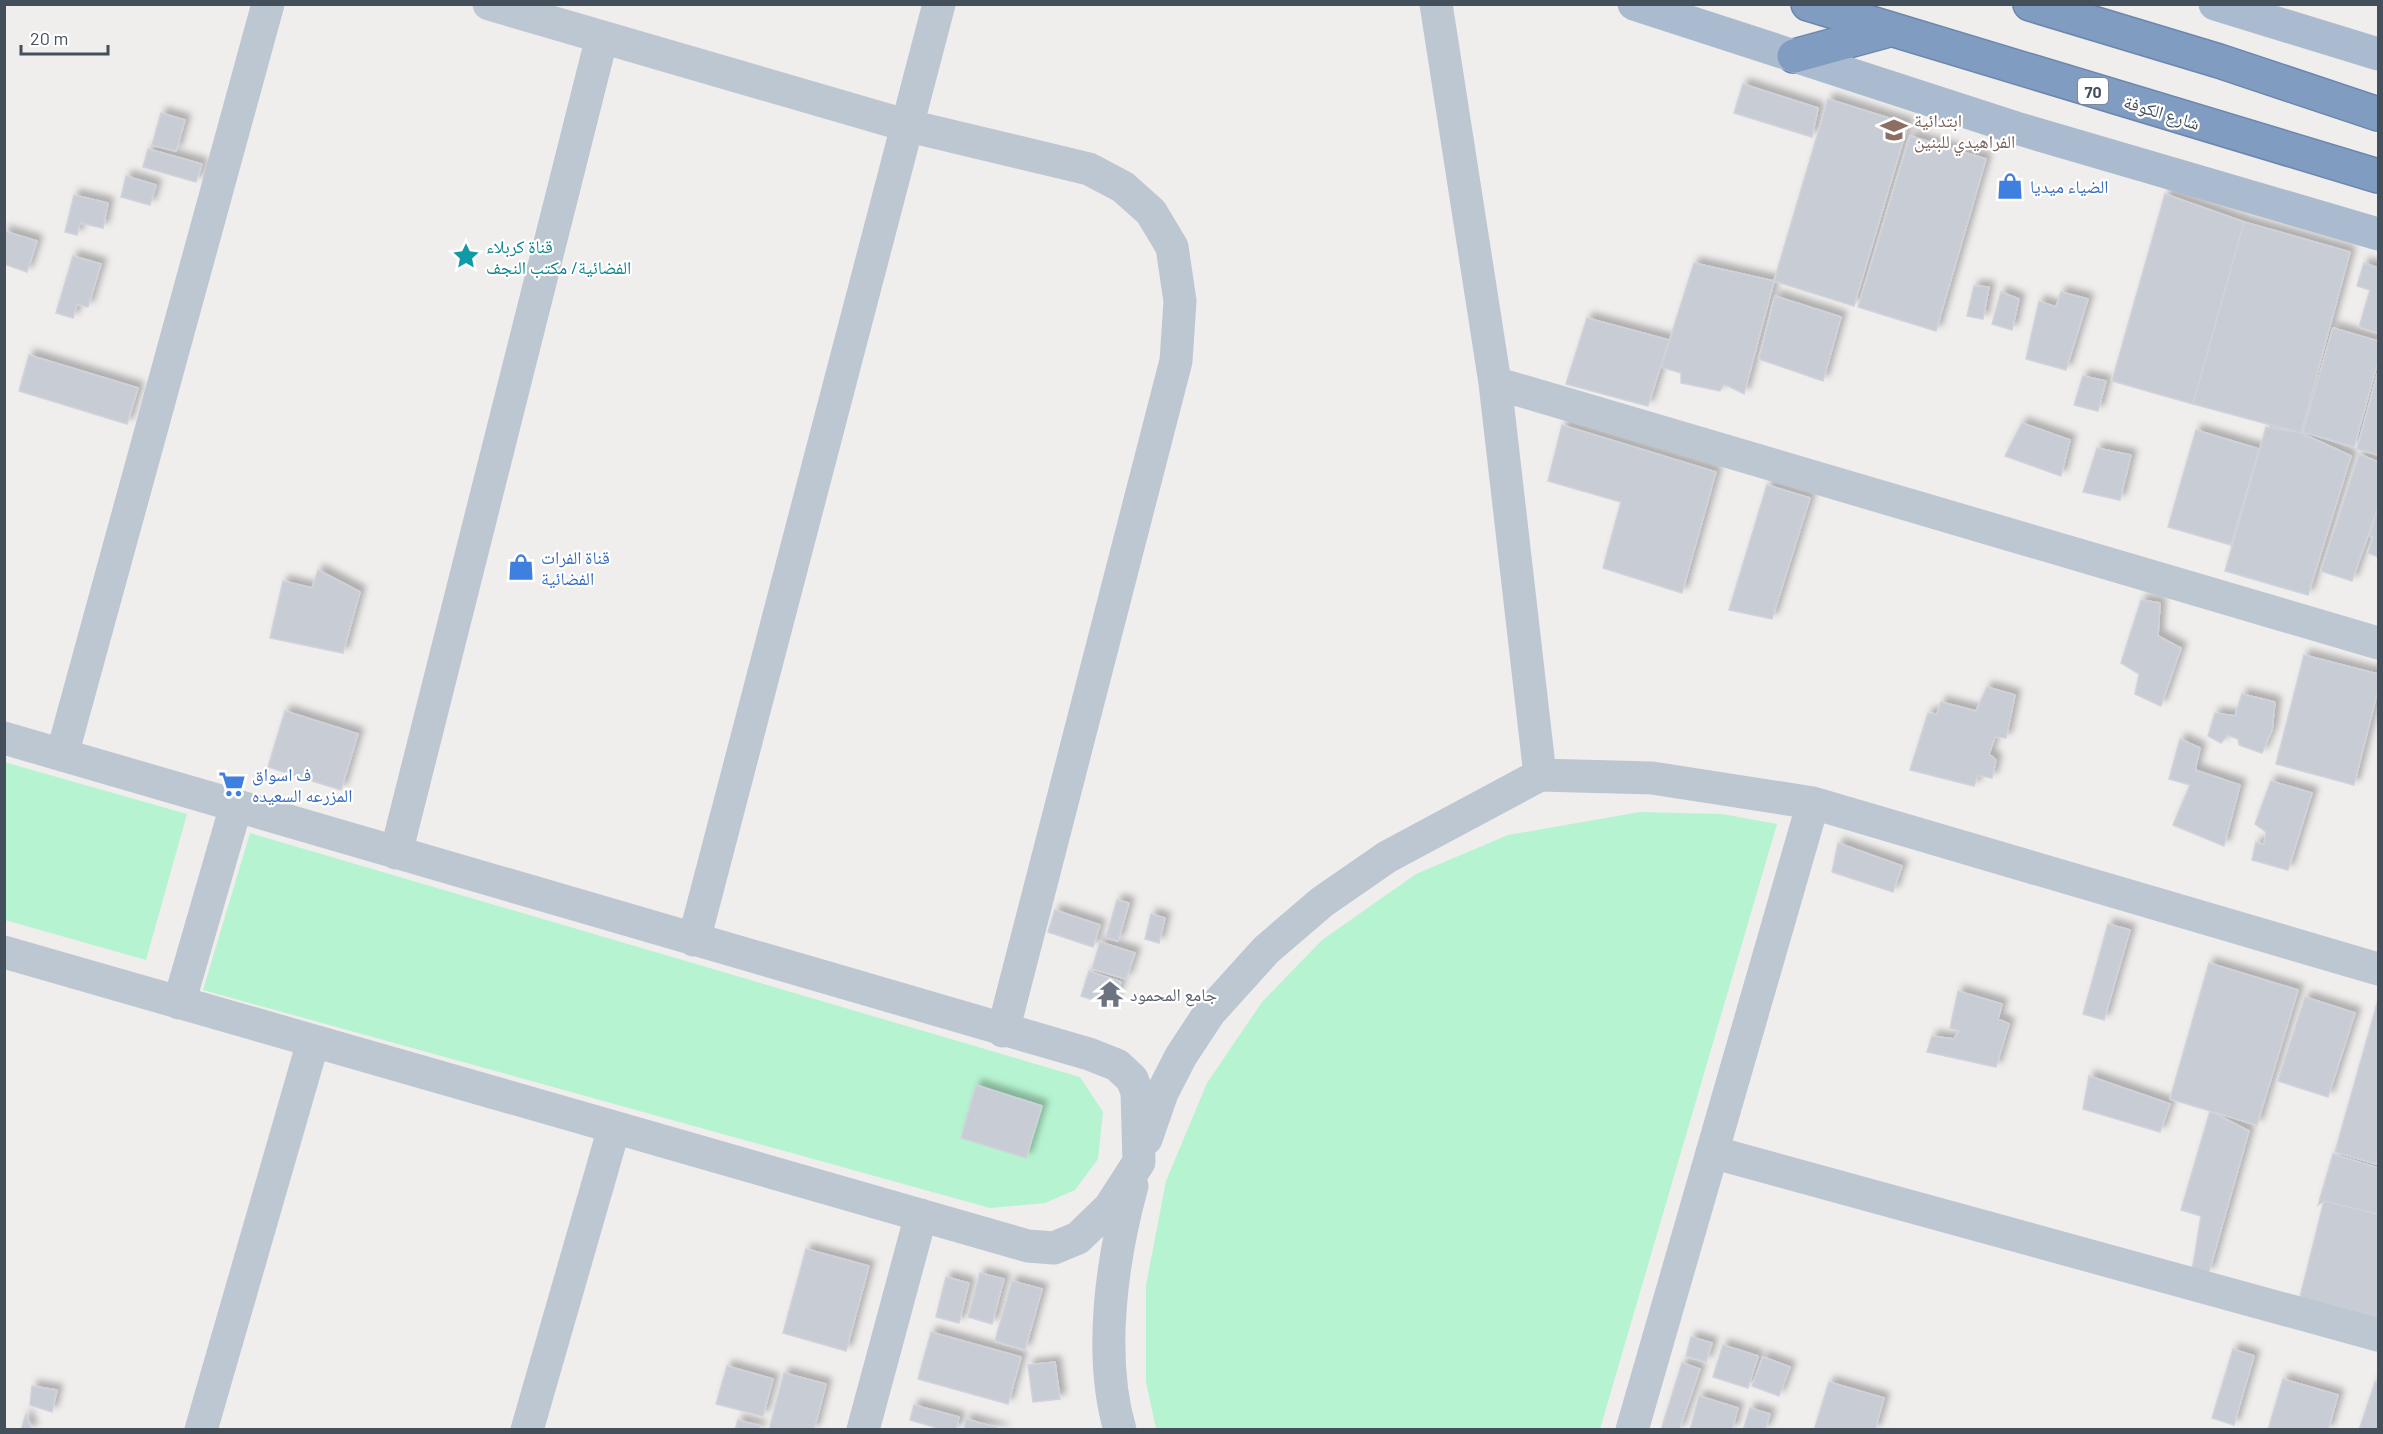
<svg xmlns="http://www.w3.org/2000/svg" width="2383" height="1434" viewBox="0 0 2383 1434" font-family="Barlow,'Noto Naskh Arabic',sans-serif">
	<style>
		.green { fill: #b6f3d1 }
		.building { fill: #c8ccd4; stroke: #d0d3da; stroke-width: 1.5; filter: url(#shadow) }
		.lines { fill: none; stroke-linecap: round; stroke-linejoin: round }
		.highway-casing { stroke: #6b87ad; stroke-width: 36 }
		.minor { stroke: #bcc7d1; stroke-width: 33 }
		.major { stroke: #aabbcf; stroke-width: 33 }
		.highway { stroke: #809cc1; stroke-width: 33 }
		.labels { text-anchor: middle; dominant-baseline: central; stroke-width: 4.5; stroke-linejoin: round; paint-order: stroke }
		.shield { fill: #fff; stroke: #7c848d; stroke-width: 1.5 }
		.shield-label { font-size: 16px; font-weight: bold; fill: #444f5c }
		.street-label { font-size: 18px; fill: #444f5c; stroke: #fff }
		.education-label { font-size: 18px; fill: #785e54; stroke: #fff; text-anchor: start }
		.shop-label { font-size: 18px; fill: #366cbe; stroke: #fff; text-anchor: start }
		.culture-label { font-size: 18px; fill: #0d838f; stroke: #fff; text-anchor: start }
		.worship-label { font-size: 18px; fill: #5b616d; stroke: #fff; text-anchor: start }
	</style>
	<defs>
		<filter id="shadow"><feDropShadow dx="5.5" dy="-5.5" stdDeviation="3" flood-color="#0004"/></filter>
	</defs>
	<rect width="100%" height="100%" fill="#f0eded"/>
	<!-- green -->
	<path class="green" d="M4,762L187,814L146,960L5,920Z
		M1640,812L1722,814L1777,824L1600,1429H1156L1146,1382V1285L1166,1181L1207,1083L1262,1002L1322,940L1416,874L1508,835Z
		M250,833L1080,1077L1103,1112L1098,1159L1075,1190L1045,1203L990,1208L203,990Z"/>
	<!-- building -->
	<path class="building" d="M1743,84L1818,108L1812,137L1734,113Z
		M1828,99L1908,124L1854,306L1774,281Z
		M161,113L185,120L176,151L152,145Z
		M1910,136L1986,159L1936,331L1858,307Z
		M148,149L202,164L196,182L143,167Z
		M126,176L156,185L150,205L121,197Z
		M2165,194L2244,222L2193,404L2112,381Z
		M74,195L108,203L103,228L80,223L77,235L65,232Z
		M2244,222L2350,252L2301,433L2193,404Z
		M4,231L37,241L27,272L4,264Z
		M73,256L101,264L88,307L77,304L73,318L56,313Z
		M1694,263L1774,281L1744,394L1724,384L1720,391L1681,383V373L1661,367Z
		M2364,263L2378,268V333L2359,327L2370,290L2357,286Z
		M1974,286L1989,287L1983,319L1967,316Z
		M2001,292L2019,299L2012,330L1992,324Z
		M2061,292L2088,299L2066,370L2026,359L2039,301L2056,307Z
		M1775,296L1841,317L1823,381L1759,359Z
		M1587,318L1669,340L1648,406L1566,384Z
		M2333,328L2378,341V361L2354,447L2303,432Z
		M29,355L138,388L127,424L19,391Z
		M2378,372V455L2357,449Z
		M2083,376L2106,381L2098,411L2074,405Z
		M2022,423L2070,440L2061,476L2005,456Z
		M1562,425L1716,472L1682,593L1603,568L1621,502L1548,481Z
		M2266,427L2301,433L2351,456L2308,595L2225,571Z
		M2196,430L2259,449L2231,545L2168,527Z
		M2097,448L2131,455L2120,500L2083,492Z
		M2359,454L2378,462V507L2352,581L2321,571Z
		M1767,485L1810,498L1772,619L1729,610Z
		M2378,507V557L2368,553L2373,537L2369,536Z
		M318,570L360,592L343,653L270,638L283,581L312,588Z
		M2141,600L2160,603L2158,636L2181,648L2161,706L2135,694L2139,674L2121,663Z
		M2304,655L2378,674V690L2354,785L2276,764Z
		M1987,687L2015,695L2006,738L1995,737L1989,754L1996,760L1992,778L1978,775L1974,786L1910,770L1928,713L1937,714L1941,702L1976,711Z
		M2242,694L2275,702L2272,730L2262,753L2239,745L2238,739L2228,735L2221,743L2208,736L2215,713L2235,716Z
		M285,711L358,734L341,790L268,767Z
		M2180,739L2200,748L2195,770L2240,785L2224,846L2173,825L2190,785L2169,779Z
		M2271,781L2312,793L2288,870L2252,860L2256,842L2264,845L2266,832L2255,824Z
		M1838,843L1902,866L1893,892L1832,872Z
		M1117,900L1129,903L1118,941L1106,938Z
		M1055,910L1100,925L1093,947L1048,932Z
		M1151,914L1165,918L1159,943L1145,939Z
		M2108,924L2130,930L2104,1020L2083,1014Z
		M1100,942L1135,953L1126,979L1092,969Z
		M2209,963L2298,990L2257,1125L2170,1099Z
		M1089,971L1121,982L1112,1006L1081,996Z
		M1958,991L2002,1004L1998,1019L2009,1024L1996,1067L1927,1052L1932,1036L1954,1039L1959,1031L1950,1028Z
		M2305,997L2355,1013L2328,1097L2278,1081Z
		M2378,1000V1154L2376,1164L2335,1152Z
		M2089,1076L2170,1104L2160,1132L2083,1109Z
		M976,1085L1042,1106L1026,1158L961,1138Z
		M2210,1111L2249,1131L2209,1272L2192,1271L2201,1216L2181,1210Z
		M2333,1154L2378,1168V1214L2324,1201L2318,1205Z
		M2324,1201L2378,1214V1328L2297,1309Z
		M806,1249L869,1266L846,1351L783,1333Z
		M980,1273L1004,1279L992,1324L968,1317Z
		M946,1277L969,1283L959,1323L936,1317Z
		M1012,1281L1042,1289L1025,1350L995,1341Z
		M931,1332L1021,1357L1008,1404L918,1379Z
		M1691,1337L1712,1343L1706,1362L1686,1356Z
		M1723,1345L1758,1356L1748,1388L1713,1377Z
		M2233,1349L2254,1356L2234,1425L2212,1418Z
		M1763,1357L1790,1367L1779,1396L1752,1386Z
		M1055,1362L1060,1399L1033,1402L1028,1365Z
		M1682,1363L1700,1369L1679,1430H1661Z
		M727,1366L773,1379L763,1416L716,1404Z
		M784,1373L826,1384L814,1430H769Z
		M2283,1379L2338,1395L2328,1430H2268Z
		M1829,1382L1884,1398L1875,1430H1814Z
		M2375,1382L2378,1383V1430H2359Z
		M32,1386L57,1390L52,1412L30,1405Z
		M1699,1396L1738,1408L1732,1430H1690Z
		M914,1405L959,1417L956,1430H944L910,1420Z
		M1750,1408L1770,1414L1765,1430H1743Z
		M26,1414L32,1430H21Z
		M966,1419L1004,1430H964Z
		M738,1420L760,1426V1430H735Z"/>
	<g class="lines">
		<defs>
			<path id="highway" d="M1808,4L2378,176
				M2030,4L2219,61L2378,114
				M1794,56L1889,30"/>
		</defs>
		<!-- highway casing -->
		<use href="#highway" class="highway-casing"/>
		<!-- minor -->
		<path class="minor" d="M489,4L905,125L1089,169L1123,187L1151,212L1172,247L1180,301L1176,361L1003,1031
			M1436,4L1495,383L1540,775
			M1495,383L2378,643
			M4,738L1089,1054L1117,1065L1132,1079L1137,1092L1139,1162L1110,1207L1078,1238L1054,1248L1028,1246L4,952
			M62,755L268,4
			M396,853L602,37
			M694,940L939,4
			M179,1003L236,806
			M1146,1139L1162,1093L1181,1056L1210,1012L1266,950L1322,902L1387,857L1540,775L1652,778L1813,803L2378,969
			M1712,1152L2378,1335
			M201,1430L313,1042
			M527,1430L614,1128
			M863,1430L921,1215
			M1120,1430C1098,1355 1112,1259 1132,1186
			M1632,1430L1813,803"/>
		<!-- major -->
		<path class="major" d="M1634,4L2016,128L2378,234
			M2215,4L2378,54"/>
		<!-- highway -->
		<use href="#highway" class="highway"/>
	</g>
	<!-- icons -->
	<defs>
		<symbol id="school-bare" viewBox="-9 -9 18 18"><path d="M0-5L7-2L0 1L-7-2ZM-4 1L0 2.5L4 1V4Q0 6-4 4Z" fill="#8d6e63" stroke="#fff" stroke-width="2.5" paint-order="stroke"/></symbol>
		<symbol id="shop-bare" viewBox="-9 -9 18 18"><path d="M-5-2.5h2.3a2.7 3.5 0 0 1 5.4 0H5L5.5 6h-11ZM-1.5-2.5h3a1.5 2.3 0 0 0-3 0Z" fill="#3f7fe0" stroke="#fff" stroke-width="2.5" paint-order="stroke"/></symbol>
		<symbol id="sight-bare" viewBox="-9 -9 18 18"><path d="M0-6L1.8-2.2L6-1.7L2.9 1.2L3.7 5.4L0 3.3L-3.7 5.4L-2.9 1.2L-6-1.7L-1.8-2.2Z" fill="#0f9aa8" stroke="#fff" stroke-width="2.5" paint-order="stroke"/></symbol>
		<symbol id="supermarket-bare" viewBox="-9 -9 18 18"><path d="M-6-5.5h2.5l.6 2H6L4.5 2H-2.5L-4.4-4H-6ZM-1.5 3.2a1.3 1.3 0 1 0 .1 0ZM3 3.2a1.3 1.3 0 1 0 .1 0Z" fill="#3f7fe0" stroke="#fff" stroke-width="2.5" paint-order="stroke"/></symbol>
		<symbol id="temple-bare" viewBox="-9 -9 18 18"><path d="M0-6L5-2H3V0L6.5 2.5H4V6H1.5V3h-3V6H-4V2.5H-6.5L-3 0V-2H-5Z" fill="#6b7280" stroke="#fff" stroke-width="2.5" paint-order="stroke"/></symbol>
	</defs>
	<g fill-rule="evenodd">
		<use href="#school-bare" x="1875" y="111" width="38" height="38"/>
		<use href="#shop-bare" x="1991" y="167" width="38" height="38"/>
		<use href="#sight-bare" x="447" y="237" width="38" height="38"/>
		<use href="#shop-bare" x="502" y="548" width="38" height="38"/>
		<use href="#supermarket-bare" x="213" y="765" width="38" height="38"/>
		<use href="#temple-bare" x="1091" y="975" width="38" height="38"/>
	</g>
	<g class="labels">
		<!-- shield labels -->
		<rect class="shield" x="2078" y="78" width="30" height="26" rx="4.5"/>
		<g class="shield-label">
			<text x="2093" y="91">70</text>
		</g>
		<!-- street labels -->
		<g class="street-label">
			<text transform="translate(2162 112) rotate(17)">شارع الكوفة</text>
		</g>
		<!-- education labels -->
		<g class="education-label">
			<text x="1914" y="120">ابتدائية<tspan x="1914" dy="21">الفراهيدي للبنين</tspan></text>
		</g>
		<!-- shop labels -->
		<g class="shop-label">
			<text x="2030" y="186">الضياء ميديا</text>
			<text x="541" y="557">قناة الفرات<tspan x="541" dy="21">الفضائية</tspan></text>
			<text x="252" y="774">ف اسواق<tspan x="252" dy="21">المزرعه السعيده</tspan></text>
		</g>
		<!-- culture labels -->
		<g class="culture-label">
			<text x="486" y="246">قناة كربلاء<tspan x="486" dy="21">الفضائية/ مكتب النجف</tspan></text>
		</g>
		<!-- worship labels -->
		<g class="worship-label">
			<text x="1130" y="994">جامع المحمود</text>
		</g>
	</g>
	<!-- border -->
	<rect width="2383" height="1434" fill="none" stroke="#444f5c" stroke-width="12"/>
	<!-- scale -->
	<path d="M21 45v9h87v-9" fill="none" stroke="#444f5c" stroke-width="3"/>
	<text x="30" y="45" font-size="18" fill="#444f5c" stroke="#ffffff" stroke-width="4.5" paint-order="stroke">20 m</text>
</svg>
